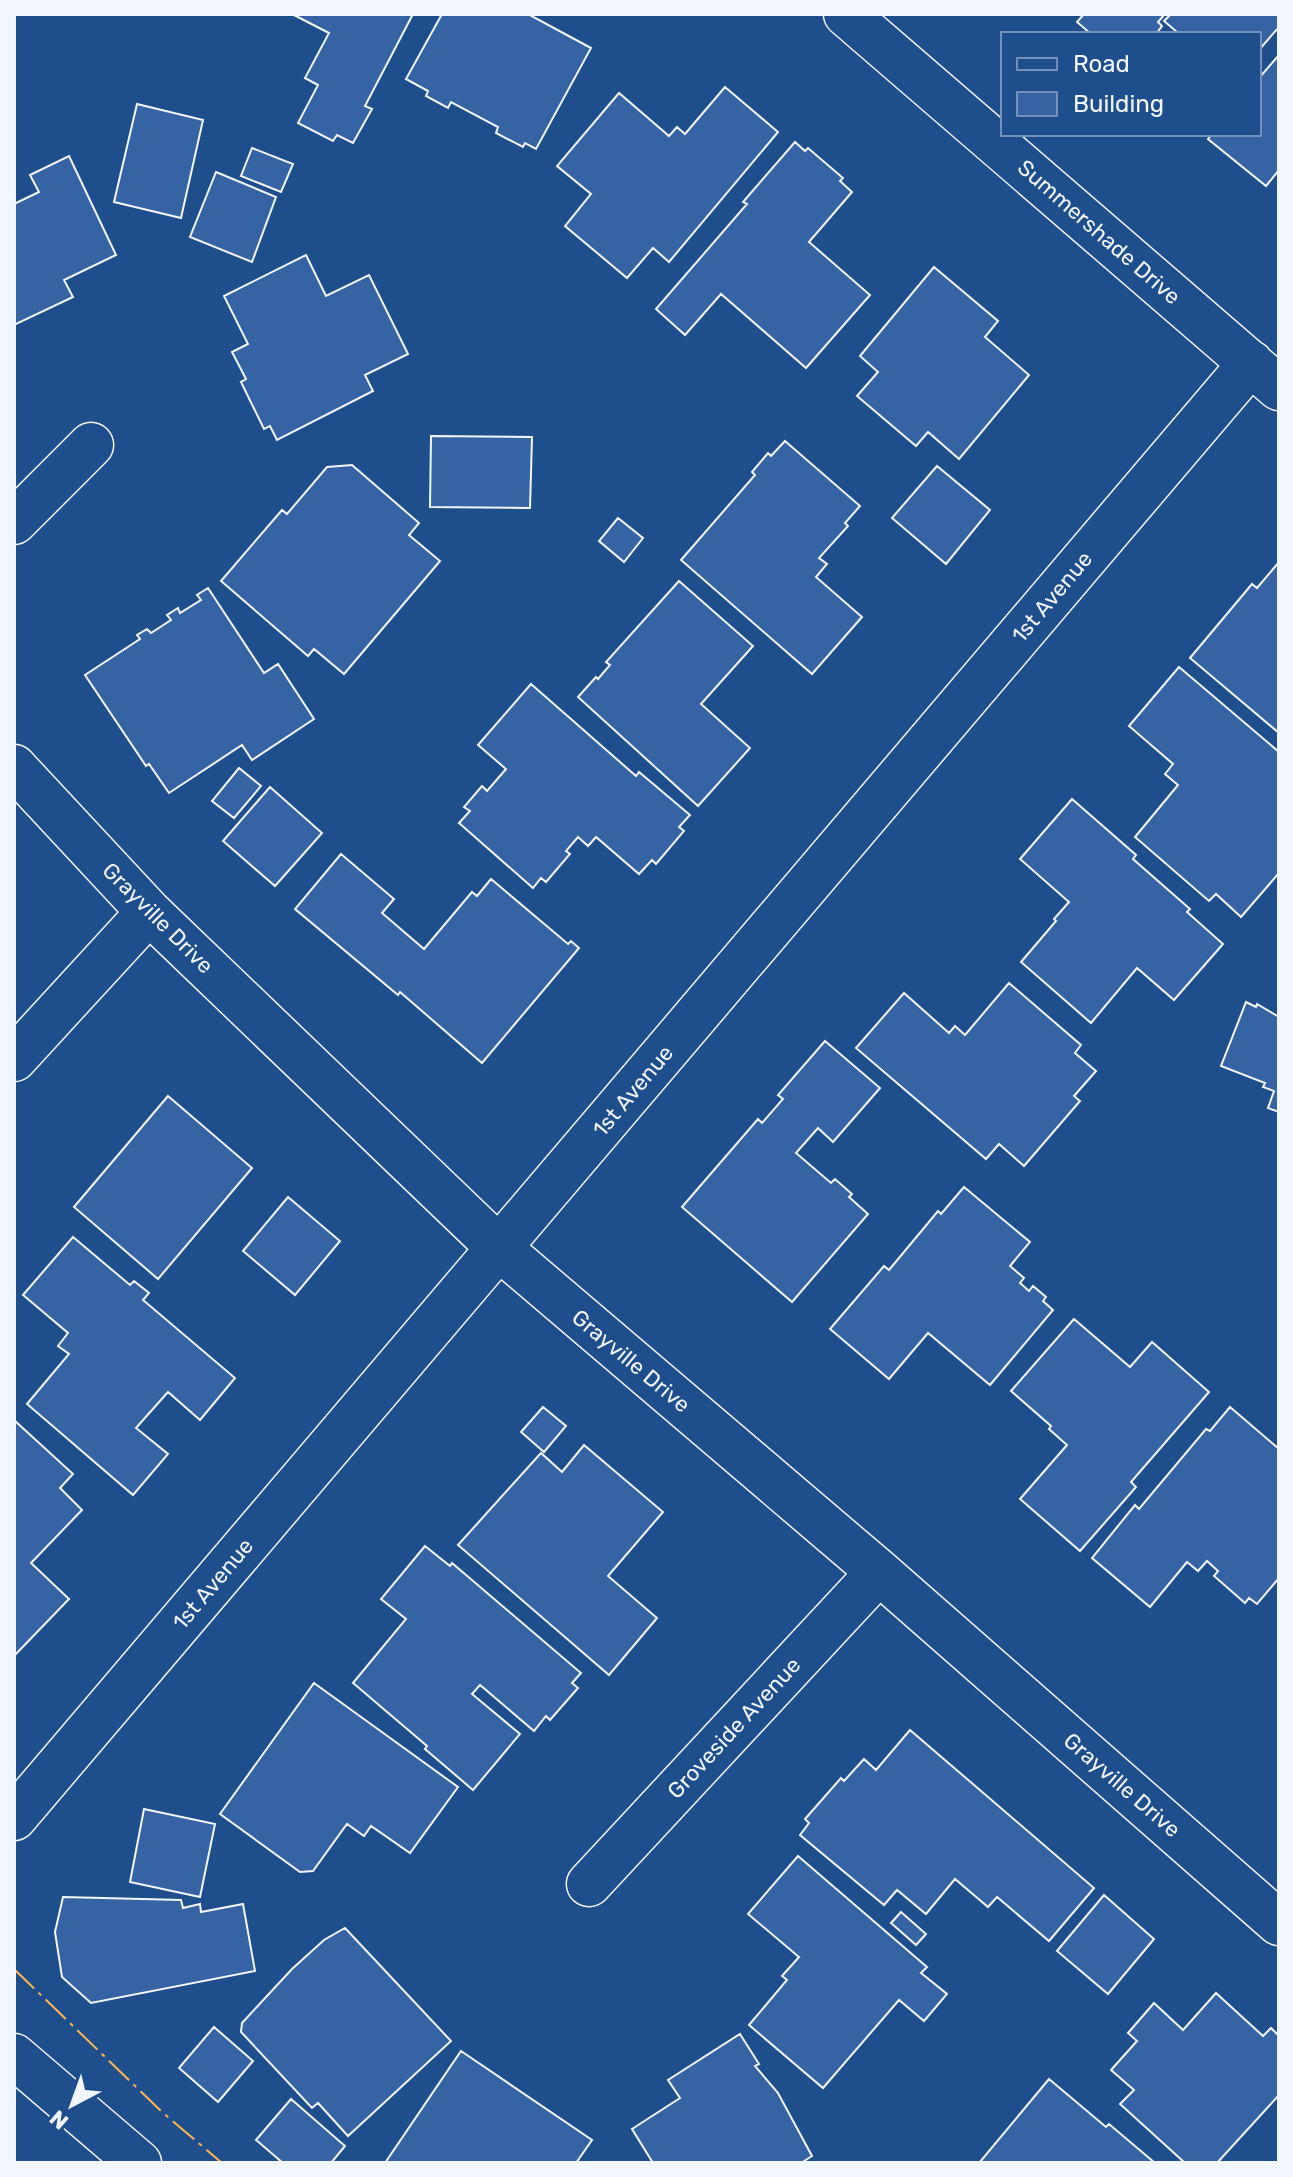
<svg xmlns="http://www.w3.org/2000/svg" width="1293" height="2177" viewBox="0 0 1293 2177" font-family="Rubik,sans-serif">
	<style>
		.building { fill: #3563a3; stroke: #f2f6ff; stroke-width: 2 }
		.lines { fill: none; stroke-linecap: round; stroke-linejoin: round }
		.street-casing { stroke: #f2f6ff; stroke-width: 47 }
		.primary-casing { stroke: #f2f6ff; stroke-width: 47 }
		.street { stroke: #1f4e8c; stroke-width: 44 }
		.primary { stroke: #1f4e8c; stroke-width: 44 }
		.power { stroke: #ffb74d; stroke-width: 2; stroke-dasharray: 28 6 4 6; stroke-linecap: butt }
		.labels { text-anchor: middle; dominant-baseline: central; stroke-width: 6; stroke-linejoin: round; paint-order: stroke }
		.street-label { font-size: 22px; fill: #f2f6ff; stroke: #1f4e8c }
	</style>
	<rect width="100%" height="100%" fill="#1f4e8c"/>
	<!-- building -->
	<path class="building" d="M292,14H413L365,106L372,109L353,143L337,135L333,141L298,123L318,85L305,78L329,33Z
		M442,14H528L591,48L536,149L525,143L523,147L496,133L498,127L451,102L448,108L426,96L428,91L406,79Z
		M1084,14H1165L1158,22L1162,26L1156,34H1091L1077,22Z
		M1171,14H1279V27L1259,50V34H1175L1177,32L1164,21Z
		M1279,55V170L1266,186L1208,139L1212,134H1259V78Z
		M725,87L778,132L669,262L653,248L627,278L565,226L591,194L557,166L619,93L669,136L677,127L685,134Z
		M137,104L203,120L181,218L114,202Z
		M795,142L805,151L808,148L843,178L840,181L852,192L809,242L870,295L806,368L721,294L685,335L656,309L747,204L743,202Z
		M252,148L293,164L281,192L241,176Z
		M69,156L116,255L64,280L73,297L14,325V204L39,192L30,175Z
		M216,172L276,197L252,262L190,237Z
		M306,255L326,296L369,275L408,354L365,375L373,391L277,440L270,426L264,429L241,382L246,379L232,352L248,344L224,296Z
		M934,267L998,321L985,337L1029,375L959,459L928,432L916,446L857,396L878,372L860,356Z
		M431,436L532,437L530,508L430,507Z
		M785,441L860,506L845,523L848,526L819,558L827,564L816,577L862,617L812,674L681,560L755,475L752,472L768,453L771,456Z
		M352,465L419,523L409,535L440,561L344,674L314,649L308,656L221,581L282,510L287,514L327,467Z
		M937,466L990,510L946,564L892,518Z
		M618,518L643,538L624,562L599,541Z
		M1279,562V733L1190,658L1252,584L1257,588Z
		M679,581L753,646L701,704L750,748L698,806L578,697L596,677L598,679L610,665L606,662Z
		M208,588L264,673L278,664L314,719L252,760L242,745L169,793L149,764L146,766L85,675L140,639L137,635L147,629L151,633L171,620L167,615L178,608L180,613L201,600L197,595Z
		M1179,667L1279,752V873L1241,917L1216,894L1209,901L1135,837L1178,785L1165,774L1173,764L1129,726Z
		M531,684L636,776L639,772L690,815L679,827L684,831L656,864L652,860L639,874L596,837L588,846L578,837L566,851L570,854L546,882L541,878L533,888L459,823L470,811L464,807L482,786L487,791L506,769L478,745Z
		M239,768L261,786L234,818L212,801Z
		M270,787L322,833L275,886L223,841Z
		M1072,799L1136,855L1133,859L1190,909L1187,912L1223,944L1174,1000L1137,968L1091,1023L1021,962L1056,921L1054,919L1069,902L1020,859Z
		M341,854L394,899L382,913L424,949L472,892L477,896L491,879L568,944L571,941L579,948L482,1063L400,992L398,995L295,909Z
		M1009,983L1081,1045L1075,1053L1096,1071L1074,1096L1080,1101L1024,1166L999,1144L986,1159L856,1048L904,993L949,1033L955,1026L965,1035Z
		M1246,1002L1256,1007L1257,1004L1279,1017V1112L1268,1108L1274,1091L1263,1087L1265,1083L1221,1066Z
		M825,1041L880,1088L833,1142L818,1128L796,1153L831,1183L835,1179L852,1194L849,1197L868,1214L792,1302L682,1207L758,1119L762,1123L783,1099L778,1095Z
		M168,1096L252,1168L158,1279L74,1207Z
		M964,1187L1030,1242L1010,1266L1024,1278L1020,1283L1029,1291L1033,1286L1046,1297L1043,1301L1053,1310L990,1385L928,1333L889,1379L830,1329L884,1266L889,1270L938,1211L941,1214Z
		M288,1197L340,1241L295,1295L243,1251Z
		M73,1237L130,1285L134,1281L149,1293L143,1300L235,1378L200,1420L168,1392L136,1428L168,1454L133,1495L27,1404L69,1354L58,1346L68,1333L23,1295Z
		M1074,1319L1130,1367L1152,1342L1209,1392L1131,1482L1136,1487L1080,1551L1020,1499L1067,1445L1049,1429L1051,1426L1011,1391Z
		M543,1407L566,1426L544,1452L521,1432Z
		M1230,1407L1279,1449V1578L1257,1604L1249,1598L1245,1603L1214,1576L1218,1571L1207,1561L1198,1571L1187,1562L1150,1607L1092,1558L1135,1505L1139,1509L1206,1429L1210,1431Z
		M14,1420L73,1474L60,1488L82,1510L31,1563L69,1599L14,1656Z
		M584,1445L663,1512L608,1576L657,1618L609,1675L458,1545L541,1453L562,1472Z
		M425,1546L450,1566L452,1563L581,1673L572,1683L578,1688L550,1720L546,1716L534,1731L480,1685L472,1694L520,1734L473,1790L425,1749L427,1746L353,1683L406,1619L381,1599Z
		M314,1683L458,1787L410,1853L371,1826L364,1836L347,1824L313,1871L300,1872L220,1814Z
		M910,1730L1094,1888L1049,1941L997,1897L988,1907L955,1879L926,1914L897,1890L884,1905L800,1835L809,1823L805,1819L841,1778L844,1781L864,1759L876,1770Z
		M144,1809L215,1824L200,1897L130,1882Z
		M798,1856L927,1967L921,1973L947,1994L924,2021L899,2000L823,2088L749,2025L787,1980L782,1976L799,1957L748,1914Z
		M1104,1895L1154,1939L1108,1994L1057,1951Z
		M63,1897L181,1900L183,1908L200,1904L201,1912L243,1904L255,1971L91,2003L62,1977L55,1932Z
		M901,1912L926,1934L916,1945L891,1923Z
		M345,1928L451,2041L348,2136L318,2103L312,2108L241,2032L242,2023L292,1969L324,1940Z
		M1216,1993L1263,2036L1271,2028L1279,2036V2095L1217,2163H1185L1120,2104L1134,2090L1111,2070L1137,2041L1128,2033L1154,2003L1183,2030Z
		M214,2027L253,2061L218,2102L179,2068Z
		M740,2034L759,2064L755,2066L778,2093L812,2156L801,2163H653L632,2129L680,2098L668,2080Z
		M461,2051L592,2140L576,2163H385Z
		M1049,2079L1106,2127L1109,2124L1155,2163H979Z
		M291,2099L345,2146L331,2163H283L256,2140Z"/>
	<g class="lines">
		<defs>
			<path id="street" d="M846,14L1279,388
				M14,522L91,445
				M14,767L149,912L499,1248L879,1572L1279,1923
				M14,1059L149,912
				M14,1818L1251,363
				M589,1884L879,1572"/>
			<path id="primary" d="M14,2056L139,2163"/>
		</defs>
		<!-- street casing -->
		<use href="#street" class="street-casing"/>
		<!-- primary casing -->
		<use href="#primary" class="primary-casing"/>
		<!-- street -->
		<use href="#street" class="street"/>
		<!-- primary -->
		<use href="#primary" class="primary"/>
		<!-- power -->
		<path class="power" d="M14,1969L162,2112L222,2163"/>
	</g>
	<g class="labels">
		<!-- street labels -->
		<g class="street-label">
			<text transform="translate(1099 232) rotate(41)">Summershade Drive</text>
			<text transform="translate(1052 597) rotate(-50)">1st Avenue</text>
			<text transform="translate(158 918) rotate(45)">Grayville Drive</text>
			<text transform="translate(633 1091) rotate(-50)">1st Avenue</text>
			<text transform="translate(631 1361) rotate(40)">Grayville Drive</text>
			<text transform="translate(213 1584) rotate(-50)">1st Avenue</text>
			<text transform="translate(734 1728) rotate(-47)">Groveside Avenue</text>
			<text transform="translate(1122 1785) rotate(41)">Grayville Drive</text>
		</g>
	</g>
	<!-- border -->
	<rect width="1293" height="2177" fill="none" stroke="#f2f6ff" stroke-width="32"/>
	<!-- legend -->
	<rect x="1001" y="32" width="260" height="104" fill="#1f4e8c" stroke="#7391ba" stroke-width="2"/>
	<rect x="1017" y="58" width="40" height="12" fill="#1f4e8c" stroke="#7391ba" stroke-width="2"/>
	<text x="1073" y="72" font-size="24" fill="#f2f6ff">Road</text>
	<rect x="1017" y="92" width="40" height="24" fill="#3563a3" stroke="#7391ba" stroke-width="2"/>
	<text x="1073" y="112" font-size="24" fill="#f2f6ff">Building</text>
	<!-- north arrow -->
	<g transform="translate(72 2105) rotate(221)" stroke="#1f4e8c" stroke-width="6" paint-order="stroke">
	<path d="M0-6L14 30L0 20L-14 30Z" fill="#f2f6ff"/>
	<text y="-12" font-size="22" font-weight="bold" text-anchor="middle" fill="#f2f6ff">N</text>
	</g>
</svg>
